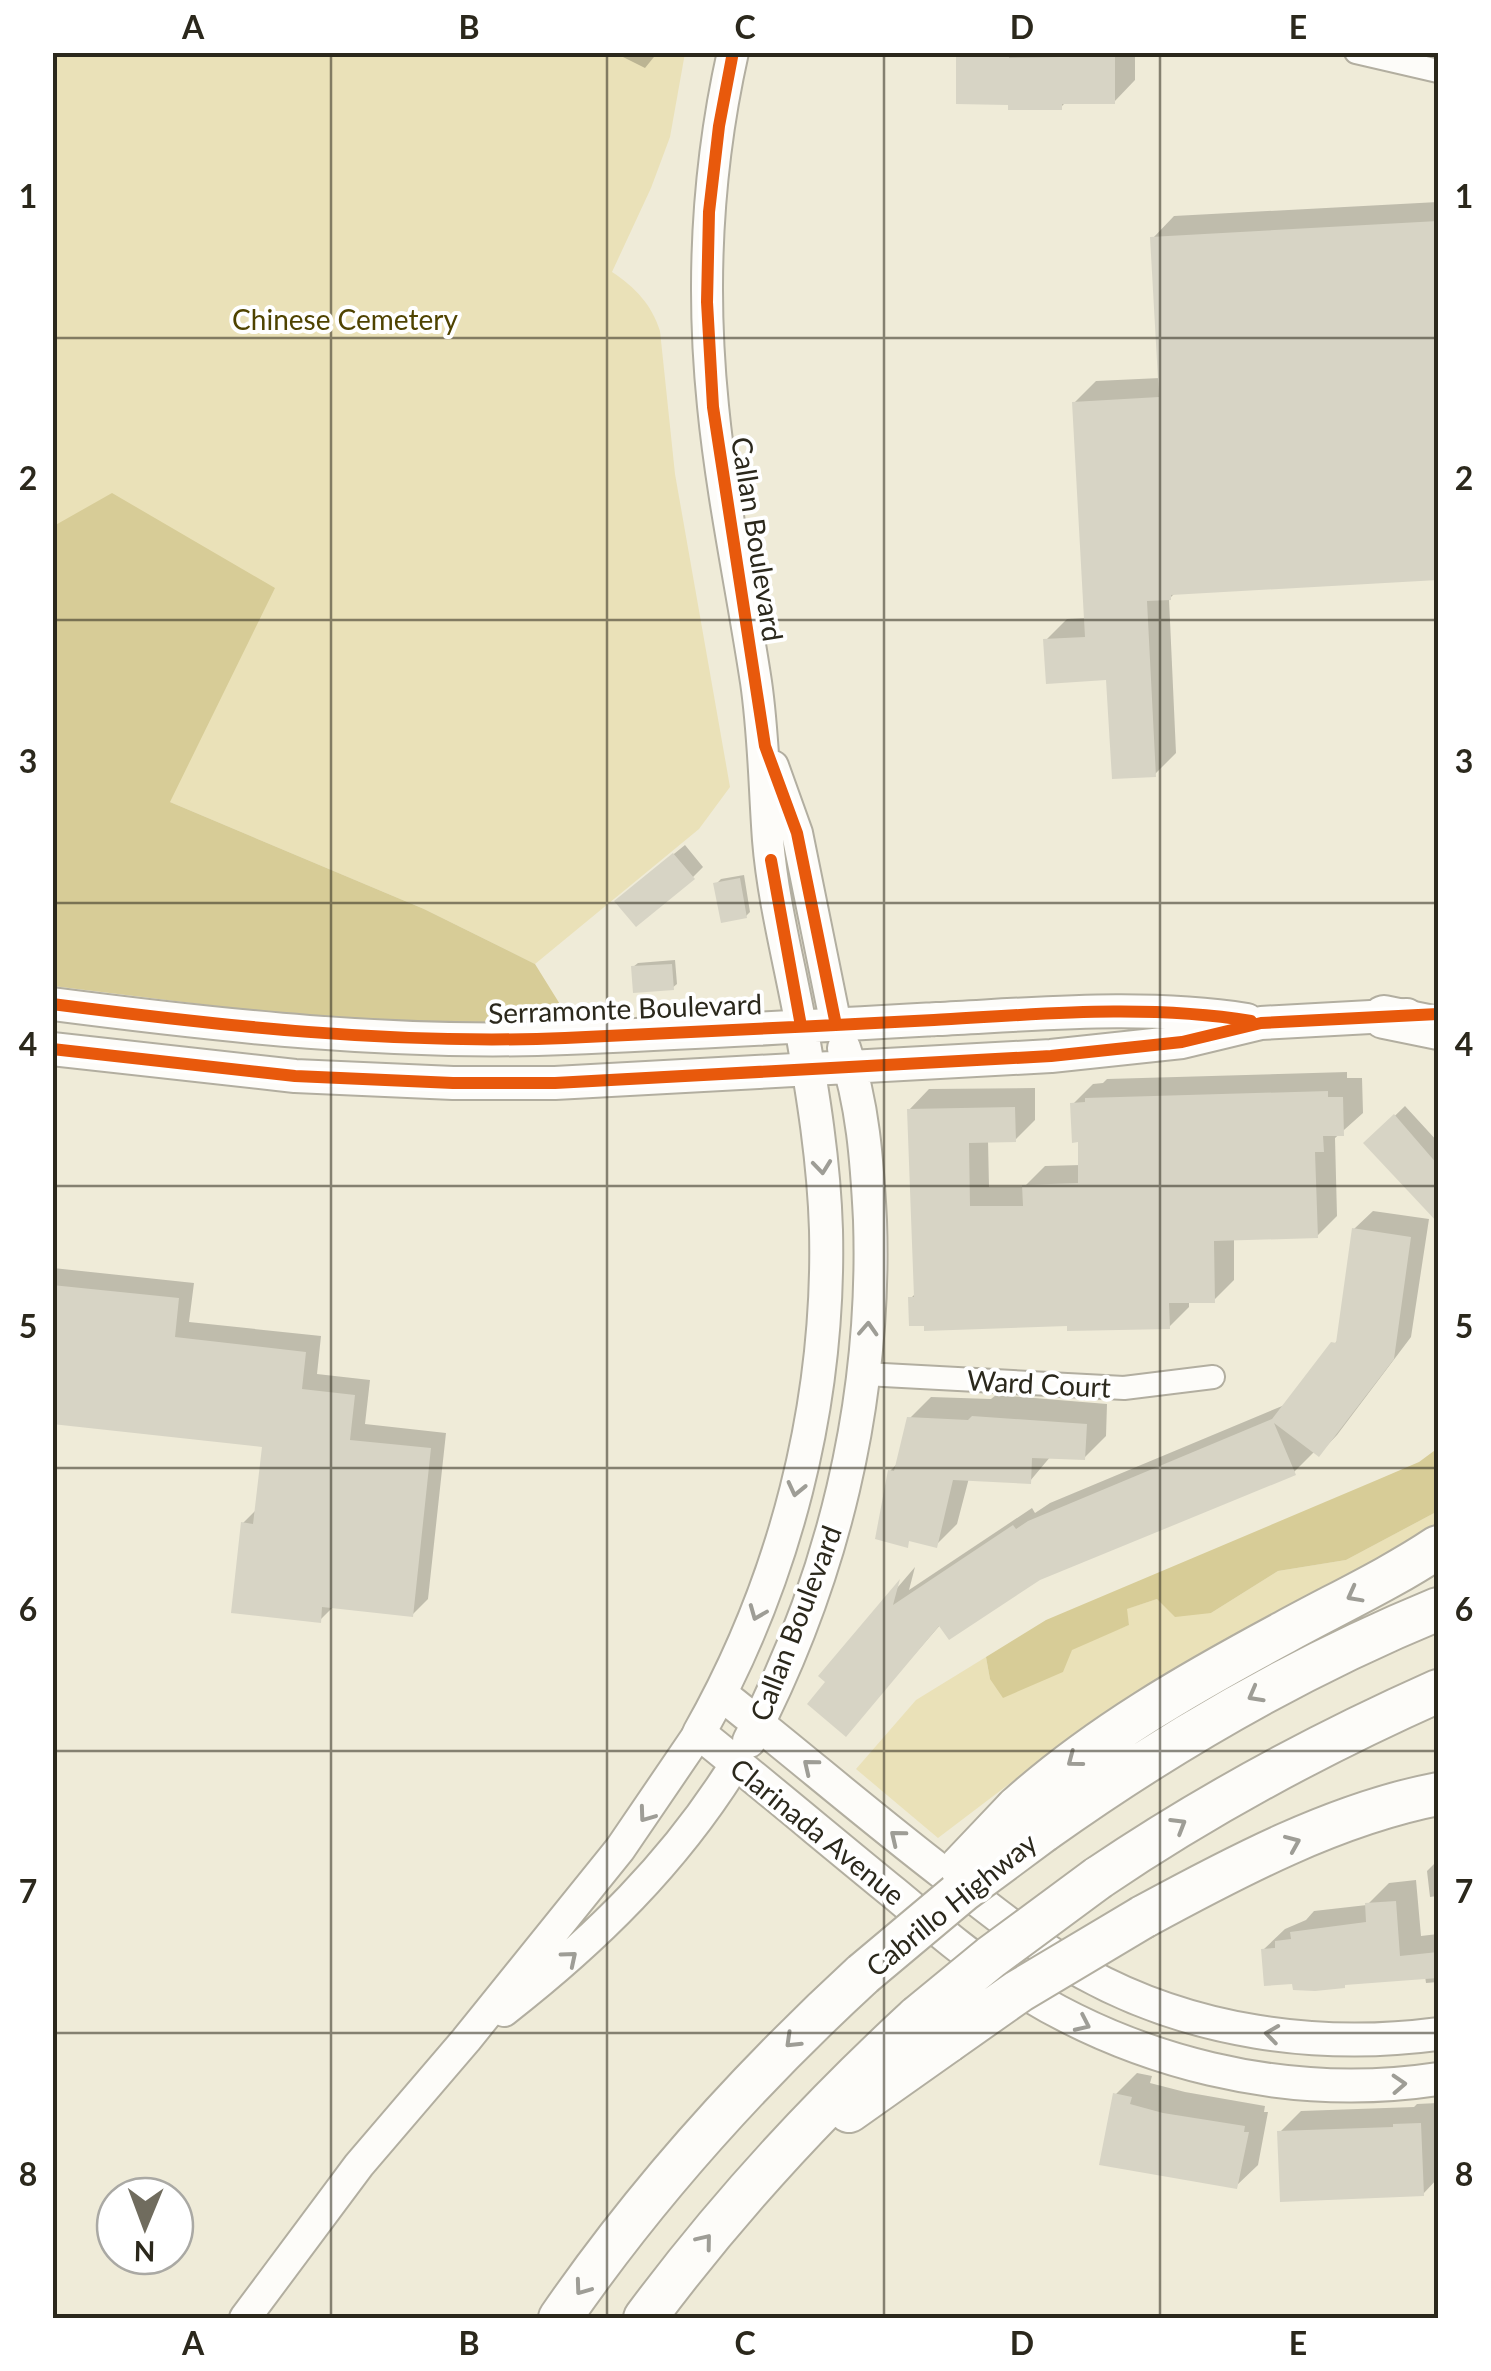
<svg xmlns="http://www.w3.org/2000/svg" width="1491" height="2371" viewBox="0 0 1491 2371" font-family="Lato,sans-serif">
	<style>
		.green { fill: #eae1b8 }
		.forest { fill: #d7cc97 }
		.shadow { fill: #0003 }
		.building { fill: #d7d4c5 }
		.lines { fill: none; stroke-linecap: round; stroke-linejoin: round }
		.minor-casing { stroke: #b2aea0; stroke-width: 26 }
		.tertiary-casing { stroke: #b2aea0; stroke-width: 34 }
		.secondary-casing { stroke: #b2aea0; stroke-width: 36 }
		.motorway-casing { stroke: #b2aea0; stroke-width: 46 }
		.minor { stroke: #fdfcf9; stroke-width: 22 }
		.tertiary { stroke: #fdfcf9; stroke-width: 30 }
		.secondary { stroke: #fdfcf9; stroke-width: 32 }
		.motorway { stroke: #fdfcf9; stroke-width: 42 }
		.motorway-bridge-casing { stroke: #b2aea0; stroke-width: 46; stroke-linecap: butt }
		.motorway-bridge { stroke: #fdfcf9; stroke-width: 42 }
		.cycleway-casing { stroke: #fff; stroke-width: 19 }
		.cycleway { stroke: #e8590c; stroke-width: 12 }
		.oneway { stroke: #9e9d96 }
		.grid { fill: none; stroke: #2b281c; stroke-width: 2.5; stroke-opacity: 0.55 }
		.labels { text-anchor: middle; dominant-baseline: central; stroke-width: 8; stroke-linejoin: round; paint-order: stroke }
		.park-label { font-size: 28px; fill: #4f4300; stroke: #fff }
		.street-label { font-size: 28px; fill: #2b281c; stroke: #fff }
		.neatline { fill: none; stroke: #2b281c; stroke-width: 4 }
		.grid-label { font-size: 32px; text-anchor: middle; font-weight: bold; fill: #2b281c }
	</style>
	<rect width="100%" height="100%" fill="#efebd8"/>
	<!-- green -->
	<path class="green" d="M53,53H685L670,137L651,188L612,272C635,287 652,305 660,331L675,474L730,787L699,829L535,964L424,909L170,802L53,527Z
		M1438,1511V1524L1427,1534L1127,1702L1071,1737L938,1838L856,1769L916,1700L986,1657L990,1679L1129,1625L1126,1609L1157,1599L1211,1613L1278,1571L1346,1560Z"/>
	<!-- forest -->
	<path class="forest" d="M112,493L275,588L170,802L424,909L535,964L571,1022C397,1032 224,1007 53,986L52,527Z
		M1438,1448V1511L1346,1560L1278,1571L1211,1613L1175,1617L1157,1599L1127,1609L1129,1625L1072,1650L1063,1672L1003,1698L990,1679L986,1657L1046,1620L1377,1480L1419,1462Z"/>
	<!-- shadow -->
	<path class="shadow" d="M613,52H658L645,68Z
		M960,52H1135V80L1114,102H1066L1061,107Z
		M1438,202V577L1176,592L1169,599L1176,753L1155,774L1108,678L1046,640L1067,619L1086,618L1074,403L1096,381L1160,378L1153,238L1174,216Z
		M685,845L703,867L693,877L628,891Z
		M744,875L750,912L746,916L716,884L721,879Z
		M675,960L677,984L672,988L633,967L638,963Z
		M1347,1072V1078H1362L1363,1113L1335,1138L1337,1216L1317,1236L1234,1238V1280L1214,1300L1189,1301V1307L1169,1327L1070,1324L911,1298L916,1293L909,1110L929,1089L1035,1088V1120L1015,1140H988L989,1187H1024L1045,1166L1081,1165L1080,1140L1073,1104L1093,1084L1103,1083L1107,1079Z
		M1405,1106L1438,1142V1219L1367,1143Z
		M1373,1211L1429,1219L1411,1337L1337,1435L1319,1454L1315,1451L1294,1472L1039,1577L941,1624L846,1733L829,1682L822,1676L915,1567L909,1590L1032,1508L1035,1513L1050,1503L1287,1404L1340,1337L1354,1229Z
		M52,1231L57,1232L53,1268L194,1283L189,1322L321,1336L317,1374L370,1380L365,1424L446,1433L428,1599L412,1615L334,1606L320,1620L243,1523L257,1509L264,1445L52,1422Z
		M996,1395L1107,1404L1106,1436L1084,1458L1051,1456L1030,1481L969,1478L957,1524L936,1545L911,1539L907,1543L890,1471L898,1463L909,1419L931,1397L991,1399Z
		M1438,1860V1909L1437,1896L1430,1897L1427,1871Z
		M1416,1880L1421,1936L1438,1934V1982L1426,1983L1425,1976L1263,1950L1285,1929L1306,1920L1314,1911L1367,1905L1389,1883Z
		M1137,2073L1152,2076L1150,2083L1185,2092L1265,2106L1264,2112H1268L1258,2165L1236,2186L1115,2095Z
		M1438,2103V2178L1423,2194L1280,2132L1301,2111L1414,2107L1417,2104Z"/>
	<!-- building -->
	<path class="building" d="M956,52H1009V58L1061,57V52H1115V104H1062V110H1008V105L956,104Z
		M1438,221V580L1171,595V600L1147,601L1156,777L1112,779L1106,680L1046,684L1043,639L1085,637L1072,402L1159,397L1150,237Z
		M673,853L695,879L636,927L614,901Z
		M740,878L747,918L721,923L713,883Z
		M672,964L674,990L633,993L631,966Z
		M1328,1091V1097H1343L1344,1136H1323L1324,1152H1315L1318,1238L1214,1241L1215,1303H1169L1170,1329L1067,1331V1326L924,1331V1326H909L908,1297H914L907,1109L1015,1107L1016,1142L969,1143L970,1206H1023L1022,1185L1078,1183V1142L1072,1143L1070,1103L1085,1102V1098Z
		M1394,1114L1438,1165V1223L1363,1143Z
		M1352,1228L1411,1237L1394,1359L1319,1457L1274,1423L1296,1475L1040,1580L949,1640L939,1626L846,1737L807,1704L825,1682L818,1676L900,1579L893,1605L1013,1525L1016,1529L1028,1521L1272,1419L1331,1342L1336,1343Z
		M52,1285L179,1298L175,1337L306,1352L302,1389L355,1395L350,1440L431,1448L413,1617L322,1607L321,1623L231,1613L241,1522L253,1524L262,1447L52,1424Z
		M972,1416L1087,1424L1085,1460L1032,1458L1031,1484L953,1480L937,1548L909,1541L908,1548L875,1539L888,1470L894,1471L907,1417L968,1420Z
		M1396,1901L1400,1956L1438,1952V1978L1345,1985V1988L1315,1991L1293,1990L1292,1984L1264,1986L1261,1949L1275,1948V1941L1291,1939L1290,1932L1366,1922L1365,1903Z
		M1113,2093L1132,2097L1130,2104L1163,2113L1245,2126L1244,2132H1249L1237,2189L1099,2165Z
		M1421,2123L1424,2196L1280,2202L1277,2131L1393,2127V2124Z"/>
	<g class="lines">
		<defs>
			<path id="minor" d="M1356,52L1438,71
				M865,1374L1124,1388L1213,1377"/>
			<path id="tertiary" d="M733,52C707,168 701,288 713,406C722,498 742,590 756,682C764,737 764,785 768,840C773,902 790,965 801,1026
				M773,766L797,833L836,1025
				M504,2011C595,1940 675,1862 736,1763
				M245,2318L359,2165L466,2040L620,1849L699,1733"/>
			<path id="secondary" d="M52,1004C223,1026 394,1045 566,1038C690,1033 813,1026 937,1019C1039,1014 1145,1004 1247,1020
				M801,1026C813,1094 824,1161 826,1230C830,1405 785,1581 699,1733C765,1786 829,1840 894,1893C929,1922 964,1953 1002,1978C1129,2063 1287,2102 1438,2079
				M52,1049L295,1076L453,1083H555L1051,1056L1182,1042L1261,1023L1407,1015
				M721,1694C797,1754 870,1817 947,1876C990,1910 1035,1946 1084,1973C1191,2032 1318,2050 1438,2034
				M749,1741C833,1580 876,1402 870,1220C867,1161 863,1104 844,1048"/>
			<path id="motorway" d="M1384,1017L1438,1028
				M1017,1808C1097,1736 1190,1683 1285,1632C1336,1604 1390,1579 1438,1547
				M1043,1831C1168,1742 1297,1667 1438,1609
				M1098,1878C1206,1805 1319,1744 1438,1691
				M1143,1917C1235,1867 1335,1814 1438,1794
				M849,2111L948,2041
				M560,2318C647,2192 750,2078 863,1974
				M645,2318C726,2209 818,2109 918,2017"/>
		</defs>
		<!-- minor casing -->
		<use href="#minor" class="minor-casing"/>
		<!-- tertiary casing -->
		<use href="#tertiary" class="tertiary-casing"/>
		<!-- secondary casing -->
		<use href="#secondary" class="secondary-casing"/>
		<!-- motorway casing -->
		<use href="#motorway" class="motorway-casing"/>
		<!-- minor -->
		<use href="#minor" class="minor"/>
		<!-- tertiary -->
		<use href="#tertiary" class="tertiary"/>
		<!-- secondary -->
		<use href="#secondary" class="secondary"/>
		<!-- motorway -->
		<use href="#motorway" class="motorway"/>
		<defs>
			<path id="motorway-bridge" d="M961,1867L1017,1808
				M863,1974L962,1891L1043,1831
				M918,2017L991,1957L1098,1878
				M948,2041L1019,1991L1143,1917"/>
		</defs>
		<!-- motorway-bridge casing -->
		<use href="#motorway-bridge" class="motorway-bridge-casing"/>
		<!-- motorway-bridge -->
		<use href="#motorway-bridge" class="motorway-bridge"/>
		<defs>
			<path id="cycleway" d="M733,52L719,126L709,212L707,302L713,407L765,746L797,833L836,1025
				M771,860L801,1026
				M52,1004C222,1026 393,1045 565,1038C688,1033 811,1026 934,1020C1040,1014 1147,1004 1251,1021
				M52,1049L295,1076L453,1083H555L1051,1056L1182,1042L1261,1023L1438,1014"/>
		</defs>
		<!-- cycleway casing -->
		<use href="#cycleway" class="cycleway-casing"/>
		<!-- cycleway -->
		<use href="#cycleway" class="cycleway"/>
	</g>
	<!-- one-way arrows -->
	<defs><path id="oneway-chevron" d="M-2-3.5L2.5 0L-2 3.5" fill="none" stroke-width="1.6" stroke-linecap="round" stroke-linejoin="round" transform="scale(2.5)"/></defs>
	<g class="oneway">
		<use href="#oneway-chevron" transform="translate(822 1167) rotate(84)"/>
		<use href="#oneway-chevron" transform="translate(868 1329) rotate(-87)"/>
		<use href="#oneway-chevron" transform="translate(796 1489) rotate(103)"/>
		<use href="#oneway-chevron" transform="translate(1354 1595) rotate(152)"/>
		<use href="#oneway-chevron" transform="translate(757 1613) rotate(112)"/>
		<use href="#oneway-chevron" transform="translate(1255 1695) rotate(151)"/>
		<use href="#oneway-chevron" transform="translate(1074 1760) rotate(143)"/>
		<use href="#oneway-chevron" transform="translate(810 1766) rotate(-141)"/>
		<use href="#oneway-chevron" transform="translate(646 1815) rotate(126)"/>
		<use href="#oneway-chevron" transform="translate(1179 1825) rotate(-31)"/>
		<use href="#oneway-chevron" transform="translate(897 1837) rotate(-141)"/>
		<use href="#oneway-chevron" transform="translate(1293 1843) rotate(-23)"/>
		<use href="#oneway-chevron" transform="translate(570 1958) rotate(-40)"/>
		<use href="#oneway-chevron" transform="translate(1083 2024) rotate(25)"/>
		<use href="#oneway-chevron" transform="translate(1272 2034) rotate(-172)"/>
		<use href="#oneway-chevron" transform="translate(792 2041) rotate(136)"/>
		<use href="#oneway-chevron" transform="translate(1399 2084) rotate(-3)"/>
		<use href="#oneway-chevron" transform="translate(705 2241) rotate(-51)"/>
		<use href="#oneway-chevron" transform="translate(582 2288) rotate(126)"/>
	</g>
	<!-- grid -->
	<path class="grid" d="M331,52V2318M607,52V2318M884,52V2318M1160,52V2318M52,338H1438M52,620H1438M52,903H1438M52,1186H1438M52,1468H1438M52,1751H1438M52,2033H1438"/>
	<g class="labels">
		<!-- park labels -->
		<g class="park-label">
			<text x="345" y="319">Chinese Cemetery</text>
		</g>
		<!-- street labels -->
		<g class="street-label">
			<text transform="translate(758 539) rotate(81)">Callan Boulevard</text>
			<text transform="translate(625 1008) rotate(-2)">Serramonte Boulevard</text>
			<text transform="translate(1039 1383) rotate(3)">Ward Court</text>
			<text transform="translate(795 1623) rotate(-69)">Callan Boulevard</text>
			<text transform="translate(818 1831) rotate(39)">Clarinada Avenue</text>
			<text transform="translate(951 1904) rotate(-39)">Cabrillo Highway</text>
		</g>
	</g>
	<!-- border -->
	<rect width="1491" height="2371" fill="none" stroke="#ffffff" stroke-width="110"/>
	<!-- north arrow -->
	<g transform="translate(145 2226) rotate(181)"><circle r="48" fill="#ffffff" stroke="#aaa9a4" stroke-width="2.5"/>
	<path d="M0-8L18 38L0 25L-18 38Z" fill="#706c5e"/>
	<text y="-15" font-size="28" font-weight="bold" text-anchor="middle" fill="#2b281c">N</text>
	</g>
	<rect x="55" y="55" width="1381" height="2261" class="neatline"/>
	<g class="grid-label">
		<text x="193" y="39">A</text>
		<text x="469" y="39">B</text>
		<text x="745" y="39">C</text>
		<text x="1022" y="39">D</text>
		<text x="1298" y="39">E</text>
		<text x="28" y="208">1</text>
		<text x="1464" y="208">1</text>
		<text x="28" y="490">2</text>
		<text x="1464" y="490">2</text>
		<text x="28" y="773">3</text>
		<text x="1464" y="773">3</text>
		<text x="28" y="1056">4</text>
		<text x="1464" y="1056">4</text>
		<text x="28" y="1338">5</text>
		<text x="1464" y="1338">5</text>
		<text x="28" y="1621">6</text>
		<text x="1464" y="1621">6</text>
		<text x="28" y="1903">7</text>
		<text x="1464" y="1903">7</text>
		<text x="28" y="2186">8</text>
		<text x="1464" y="2186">8</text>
		<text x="193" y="2355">A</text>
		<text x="469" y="2355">B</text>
		<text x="745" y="2355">C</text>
		<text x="1022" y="2355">D</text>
		<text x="1298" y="2355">E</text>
	</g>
</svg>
